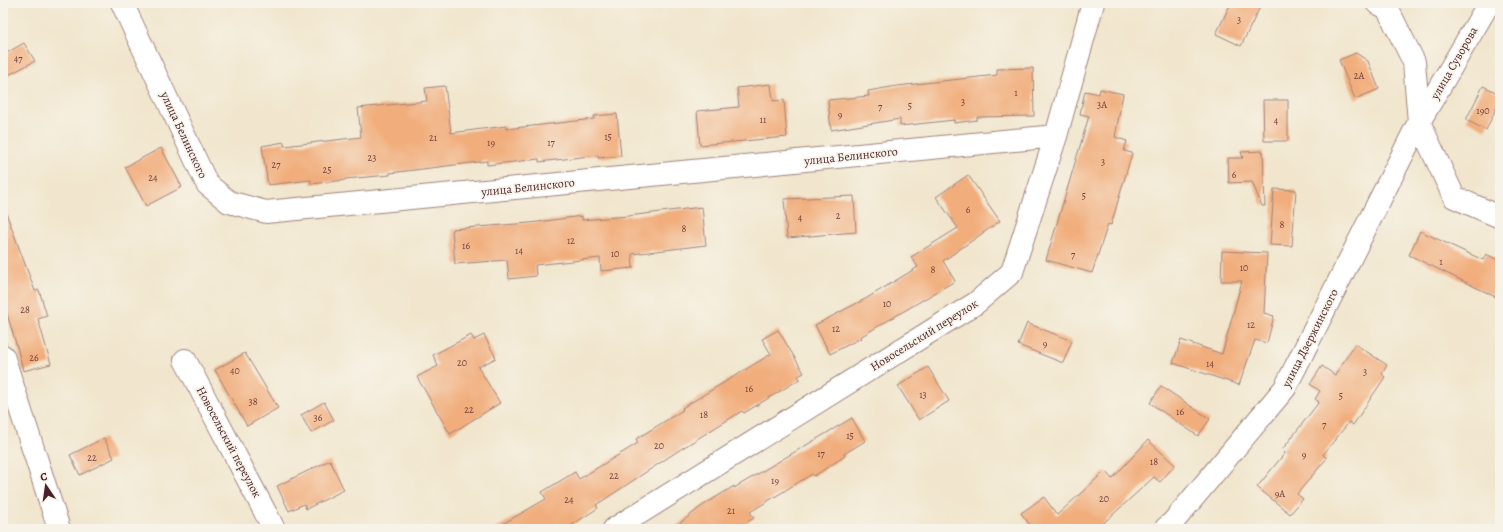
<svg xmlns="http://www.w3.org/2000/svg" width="1503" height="532" viewBox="0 0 1503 532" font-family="Alegreya,serif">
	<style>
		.building { fill: #f1ad7c }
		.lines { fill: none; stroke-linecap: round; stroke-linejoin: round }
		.minor-casing { stroke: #9e827c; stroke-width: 24 }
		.tertiary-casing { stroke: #9e827c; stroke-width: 24 }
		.secondary-casing { stroke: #9e827c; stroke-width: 24 }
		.minor { stroke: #fff; stroke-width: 22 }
		.tertiary { stroke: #fff; stroke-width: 22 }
		.secondary { stroke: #fff; stroke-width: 22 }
		.labels { text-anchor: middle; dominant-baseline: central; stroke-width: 3.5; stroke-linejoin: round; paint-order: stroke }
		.number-label { font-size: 10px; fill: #74423f }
		.street-label { font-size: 12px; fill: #4a1f2b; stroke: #f7f3e8 }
	</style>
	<rect width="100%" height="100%" fill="#f7f3e8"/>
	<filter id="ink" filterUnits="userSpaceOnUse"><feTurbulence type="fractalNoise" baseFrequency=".025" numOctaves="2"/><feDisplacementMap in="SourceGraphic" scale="8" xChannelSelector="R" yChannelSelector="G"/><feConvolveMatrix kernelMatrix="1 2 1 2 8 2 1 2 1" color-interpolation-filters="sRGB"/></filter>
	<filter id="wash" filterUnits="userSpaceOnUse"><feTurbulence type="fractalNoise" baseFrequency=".012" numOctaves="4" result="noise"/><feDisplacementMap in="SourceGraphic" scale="16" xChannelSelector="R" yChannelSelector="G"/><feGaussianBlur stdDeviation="0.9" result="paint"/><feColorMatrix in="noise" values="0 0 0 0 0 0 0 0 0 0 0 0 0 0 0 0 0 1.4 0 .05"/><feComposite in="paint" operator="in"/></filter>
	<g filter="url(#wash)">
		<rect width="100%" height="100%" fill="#f1e6cd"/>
		<g id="blocks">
			<!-- building -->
			<path class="building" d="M1231,3H1262L1241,46L1216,34Z
				M24,43L35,61L3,78V55Z
				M1356,53L1368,61L1379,89L1355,99L1339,60Z
				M1033,68L1034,116L977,117V120L954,123V120L900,126V119L831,130L828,100L869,96L868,91L897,86L997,75V69Z
				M771,84L773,101L784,100L787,137L700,145L697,111L739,107L737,88Z
				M445,86L451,133L506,126V129L594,119V116L617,114L621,156L598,158V155L539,162V159L487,165V161L390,173V175L345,179V180L311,184V180L268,185L262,146L284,142V146L361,137L358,108L427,101L425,88Z
				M1483,86L1500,94V100L1486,130L1466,120Z
				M1100,89L1123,94L1115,137L1127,141L1124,151L1132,153L1111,225L1108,224L1092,273L1046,260L1089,116L1080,114L1085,91L1099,94Z
				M1263,100H1288V141H1264Z
				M161,148L182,187L146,206L125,167Z
				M1263,151L1265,206H1262L1252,182L1229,183L1228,158H1243L1241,152Z
				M968,175L1000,221L943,261L955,281L860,337L861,338L830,354L815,325L867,298L918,267L911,257L958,228L936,197Z
				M1274,189L1296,190L1292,246L1270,245Z
				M854,196L856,232L787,238L784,199Z
				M702,207L706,245L632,254L633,268L601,271L600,258L535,265L536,276L509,279L507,260L455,264L452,229L530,223L582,216V220L628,216Z
				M3,210H5L35,291L39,290L47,316L38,319L51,364L23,371L18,350L3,301Z
				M1420,231L1483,260L1486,254L1500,261V299L1409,255Z
				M1222,251L1267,253L1264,313L1274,316L1267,343L1255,340L1239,385L1173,363L1181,340L1222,354L1242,281H1221Z
				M1027,323L1072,341L1063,363L1018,345Z
				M778,330L804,373L798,376L800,379L744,413L742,411L681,449L596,505L598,508L566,529H494L546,499L542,492L575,472L579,479L638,443L636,439L683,410L682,408L771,354L762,339Z
				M471,335L474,340L484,335L496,358L478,367L500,403L450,434L417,377L438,366L433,355Z
				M1355,344L1387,365L1382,374L1385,377L1353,425L1349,422L1323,455L1327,458L1297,494L1303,499L1290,514L1257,487L1285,453L1282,450L1319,402L1315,399L1320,391L1310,384L1322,366L1335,375Z
				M245,353L278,408L247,426L215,370Z
				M928,367L949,401L919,420L898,386Z
				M1161,386L1210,419L1198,436L1150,403Z
				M324,402L334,420L311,433L301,415Z
				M852,418L865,441L844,454L845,456L814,476L812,474L750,512L754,518L736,529H672L702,506L734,486V488Z
				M104,438L114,458L80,475L70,455Z
				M1148,440L1175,465L1160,482L1154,477L1097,529H1033L1021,513L1044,497L1057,515L1105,471L1112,479Z
				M330,460L344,490L306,509L304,504L289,511L277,486Z"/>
		</g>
	</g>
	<g filter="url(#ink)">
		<use href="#blocks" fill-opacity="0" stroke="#9e827c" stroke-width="1"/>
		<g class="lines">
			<defs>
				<path id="minor" d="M122,3L207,184L229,202L266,212L1056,136
					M3,356L59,529
					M185,360L274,529
					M614,529L976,303L1012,272L1056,136L1093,3
					M1165,529L1173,522L1285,388L1419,122"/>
				<path id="tertiary" d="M1419,122L1454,197L1500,217"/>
				<path id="secondary" d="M1377,3L1387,8L1414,62L1419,122
					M1419,122L1489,3"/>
			</defs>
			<!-- minor casing -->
			<use href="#minor" class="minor-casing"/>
			<!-- tertiary casing -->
			<use href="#tertiary" class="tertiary-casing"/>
			<!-- secondary casing -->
			<use href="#secondary" class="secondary-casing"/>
			<!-- minor -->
			<use href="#minor" class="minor"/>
			<!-- tertiary -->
			<use href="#tertiary" class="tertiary"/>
			<!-- secondary -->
			<use href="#secondary" class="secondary"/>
		</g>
	</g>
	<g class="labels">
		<!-- number labels -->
		<g class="number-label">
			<text x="1239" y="19">3</text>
			<text x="18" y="58">47</text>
			<text x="1359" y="75">2А</text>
			<text x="1016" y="92">1</text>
			<text x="963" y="101">3</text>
			<text x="1102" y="104">3А</text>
			<text x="910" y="105">5</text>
			<text x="880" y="106">7</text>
			<text x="1483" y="110">190</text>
			<text x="840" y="114">9</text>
			<text x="763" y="119">11</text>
			<text x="1276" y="120">4</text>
			<text x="608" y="136">15</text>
			<text x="433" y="137">21</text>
			<text x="491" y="142">19</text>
			<text x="551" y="142">17</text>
			<text x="372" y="157">23</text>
			<text x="1103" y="161">3</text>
			<text x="276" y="164">27</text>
			<text x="327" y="169">25</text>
			<text x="1234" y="174">6</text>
			<text x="153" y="177">24</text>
			<text x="1084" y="195">5</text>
			<text x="968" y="209">6</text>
			<text x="838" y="215">2</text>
			<text x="800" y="217">4</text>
			<text x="1282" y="224">8</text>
			<text x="684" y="228">8</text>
			<text x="571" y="240">12</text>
			<text x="466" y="245">16</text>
			<text x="519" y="250">14</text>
			<text x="615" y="253">10</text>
			<text x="1073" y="254">7</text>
			<text x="1441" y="261">1</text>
			<text x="1244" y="267">10</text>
			<text x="933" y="269">8</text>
			<text x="887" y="303">10</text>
			<text x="25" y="309">28</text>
			<text x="1251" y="324">12</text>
			<text x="836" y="328">12</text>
			<text x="1045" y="343">9</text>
			<text x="34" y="357">26</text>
			<text x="462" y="362">20</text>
			<text x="1210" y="363">14</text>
			<text x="235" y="370">40</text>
			<text x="1365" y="371">3</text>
			<text x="749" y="388">16</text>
			<text x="923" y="394">13</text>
			<text x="1341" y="395">5</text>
			<text x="253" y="401">38</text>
			<text x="469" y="409">22</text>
			<text x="1180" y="411">16</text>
			<text x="704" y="414">18</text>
			<text x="318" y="417">36</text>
			<text x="1324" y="424">7</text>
			<text x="850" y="435">15</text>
			<text x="659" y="445">20</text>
			<text x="821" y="453">17</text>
			<text x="1304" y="454">9</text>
			<text x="92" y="457">22</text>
			<text x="1154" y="461">18</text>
			<text x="614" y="475">22</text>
			<text x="775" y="480">19</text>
			<text x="1280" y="493">9А</text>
			<text x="1104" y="498">20</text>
			<text x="569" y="499">24</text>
			<text x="731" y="510">21</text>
		</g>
		<!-- street labels -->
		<g class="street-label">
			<text transform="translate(1454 63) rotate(-60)">улица Суворова</text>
			<text transform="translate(184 135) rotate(65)">улица Белинского</text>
			<text transform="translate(851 156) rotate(-6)">улица Белинского</text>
			<text transform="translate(528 187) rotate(-6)">улица Белинского</text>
			<text transform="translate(924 335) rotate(-32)">Новосельский переулок</text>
			<text transform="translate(1310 338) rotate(-63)">улица Дзержинского</text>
			<text transform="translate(229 442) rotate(62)">Новосельский переулок</text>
		</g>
	</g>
	<!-- margin -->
	<rect width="1503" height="532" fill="none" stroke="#f7f3e8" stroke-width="16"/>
	<!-- north arrow -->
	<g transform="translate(46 486) rotate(347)" stroke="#f7f3e8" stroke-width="3" paint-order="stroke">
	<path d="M0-3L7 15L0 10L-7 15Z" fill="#4a1f2b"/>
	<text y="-6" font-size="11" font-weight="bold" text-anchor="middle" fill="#4a1f2b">С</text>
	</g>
</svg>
